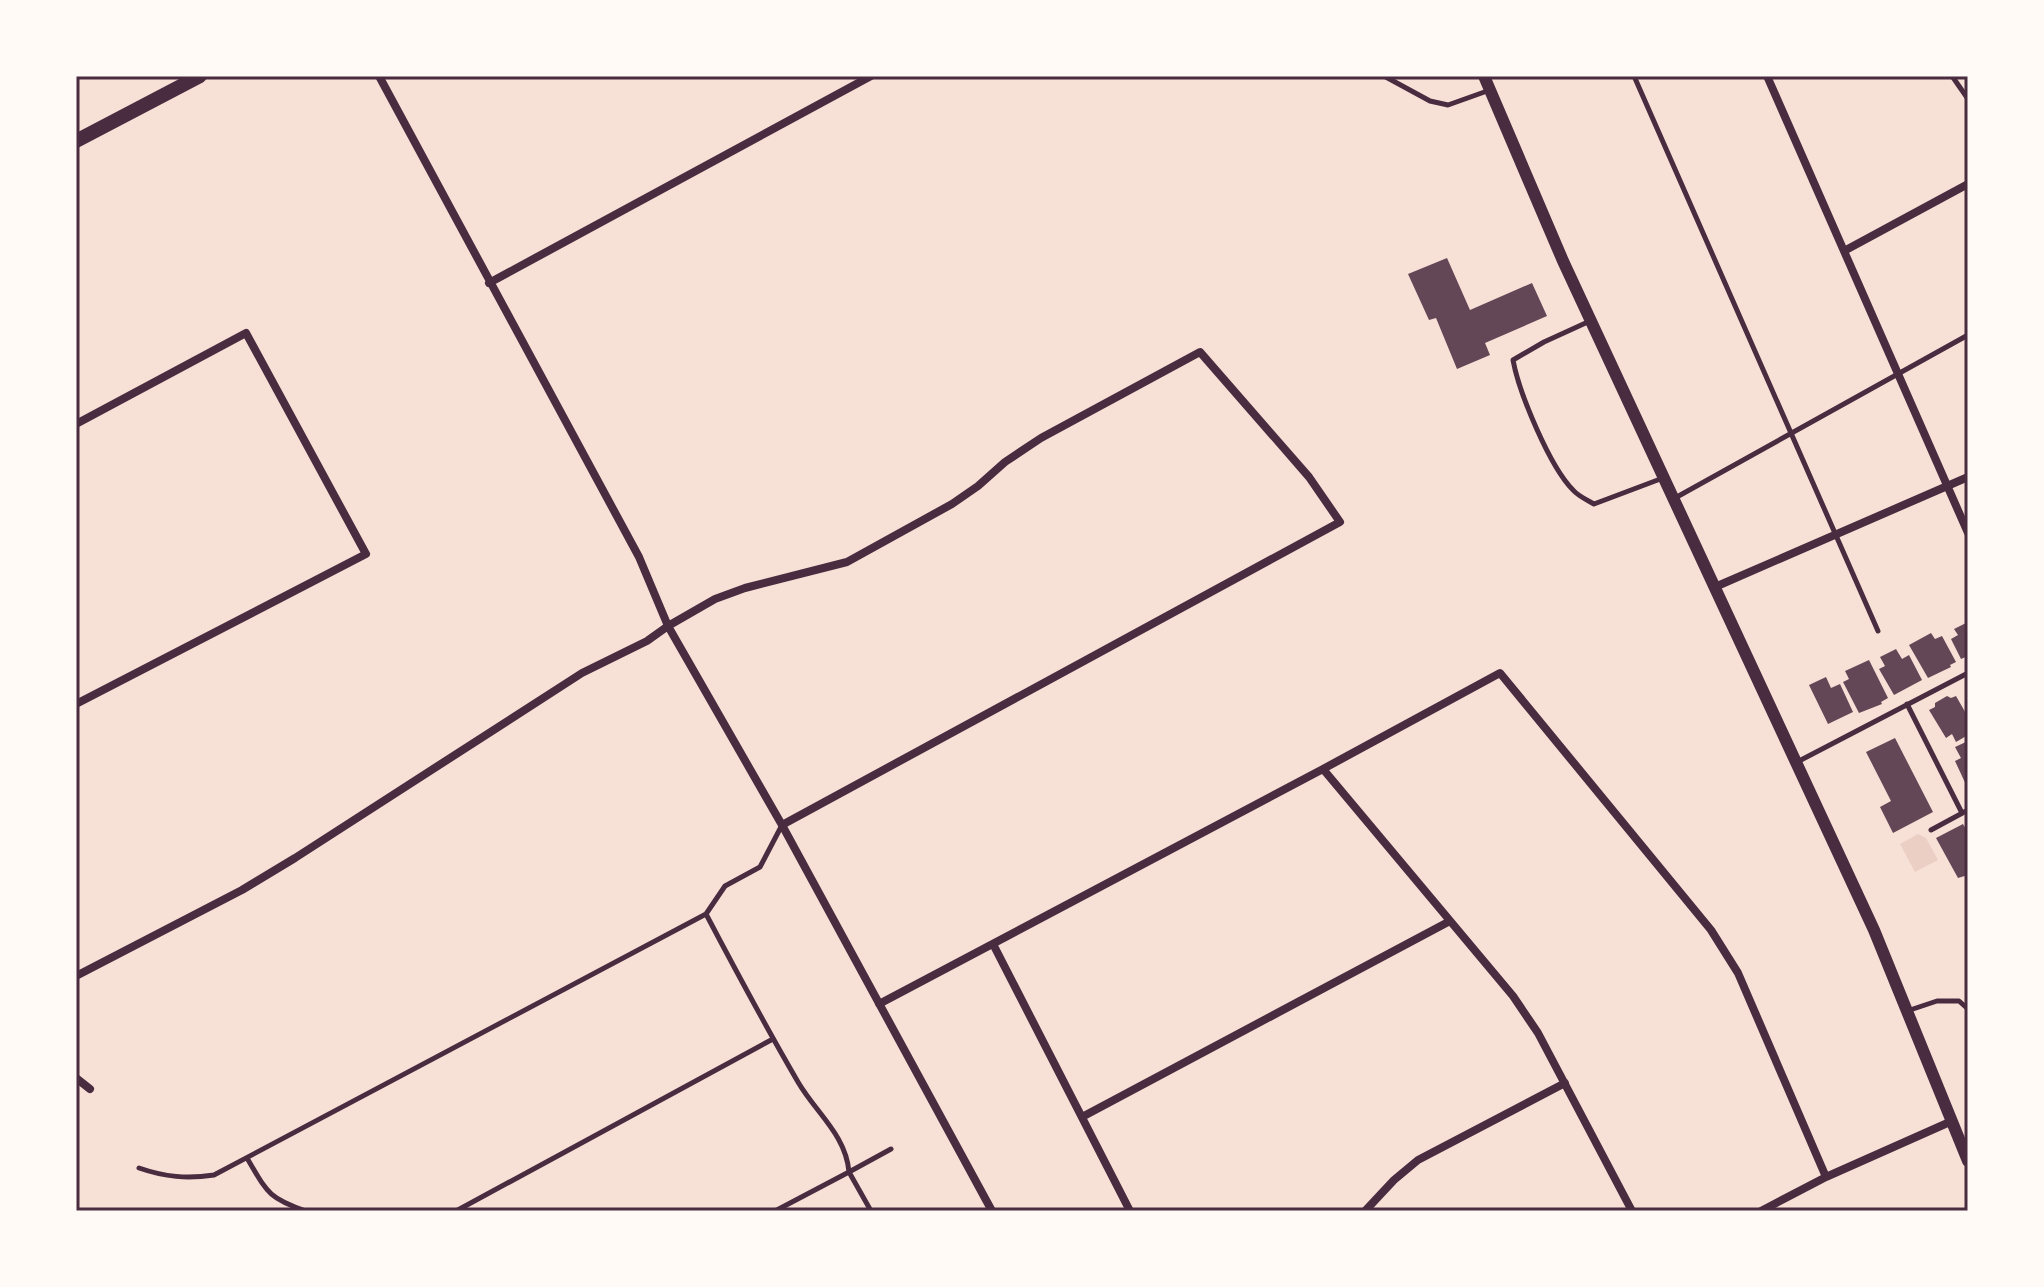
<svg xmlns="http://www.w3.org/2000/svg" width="2044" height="1287" viewBox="0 0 2044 1287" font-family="Karla,sans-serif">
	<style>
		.green { fill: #ebcfc5 }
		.building { fill: #644757 }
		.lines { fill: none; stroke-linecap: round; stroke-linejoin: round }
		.service { stroke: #4a2c40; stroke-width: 5 }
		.minor { stroke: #4a2c40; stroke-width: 8 }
		.tertiary { stroke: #4a2c40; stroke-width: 12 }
		.secondary { stroke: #4a2c40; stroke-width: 14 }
		.neatline { fill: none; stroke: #4a2c40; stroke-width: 3 }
	</style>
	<rect width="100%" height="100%" fill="#f7e1d7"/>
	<!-- green -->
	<path class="green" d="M1918,834L1926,838L1938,860L1915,872L1900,844Z"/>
	<!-- building -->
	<path class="building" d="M1447,258L1470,310L1532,283L1547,316L1485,343L1490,355L1457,369L1436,318L1429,320L1408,274Z
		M1968,622V656L1961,659L1951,639L1958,635L1954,629Z
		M1931,633L1935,639L1942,636L1956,662L1950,665L1951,667L1928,678L1909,645Z
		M1896,649L1902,659L1909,655L1922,680L1894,695L1879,669L1885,666L1880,657Z
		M1869,660L1888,698L1881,702L1882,704L1859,713L1843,682L1849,679L1845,671Z
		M1826,677L1831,688L1840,684L1853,712L1828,724L1809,685Z
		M1947,696L1951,698L1956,696L1968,717L1965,723L1968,735L1956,742L1952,734L1946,738L1929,710L1935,707V703Z
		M1895,738L1933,812L1893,833L1880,807L1891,801L1866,752Z
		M1968,741V789L1955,761L1961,758L1955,747Z
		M1963,824L1968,833V875L1958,878L1936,838Z"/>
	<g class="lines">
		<!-- service -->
		<path class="service" d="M1384,76L1430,101L1448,105L1490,90
			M1634,76L1878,631
			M1952,76L1968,99
			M1590,321L1544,342L1513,360C1519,393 1550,467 1573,490C1578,496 1587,500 1594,504L1663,478
			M1675,498L1968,335
			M1907,704L1962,813
			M1799,761L1968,673
			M1931,830L1968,810
			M706,914C736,971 766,1027 798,1082C816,1113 846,1135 849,1172L891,1149
			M1910,1010L1937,1001H1959L1968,1009
			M247,1158C267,1192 268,1198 306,1211
			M139,1168C165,1177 187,1179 214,1175L706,914L725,886L760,867L782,825
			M456,1211L773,1039
			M775,1211L849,1172L871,1211"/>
		<!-- minor -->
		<path class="minor" d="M379,76L639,557L668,626L782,825L992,1211
			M1767,76L1968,533
			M1844,251L1968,184
			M489,283L871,76
			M76,424L246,333L366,554L76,704
			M1715,587L1968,477
			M1323,769L1500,673L1711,930L1738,973L1826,1177
			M993,944L1130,1211
			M76,976L242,890L295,858L582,673L647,641L668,626L715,599L745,588L847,562L952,504L978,486L1005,462L1041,438L1200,352L1309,477L1340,522L782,825
			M879,1004L1323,769L1513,996L1538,1033L1632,1211
			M76,1078L90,1089
			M1082,1117L1450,921
			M1365,1211L1394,1180L1418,1160L1565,1083
			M1761,1211L1826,1177L1952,1121"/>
		<!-- tertiary -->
		<path class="tertiary" d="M1484,76L1563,261L1874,930L1968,1161"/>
		<!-- secondary -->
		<path class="secondary" d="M76,141L200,76"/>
	</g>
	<!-- border -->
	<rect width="2044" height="1287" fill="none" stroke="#fffaf5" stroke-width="156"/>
	<rect x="78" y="78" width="1888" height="1131" class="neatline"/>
</svg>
